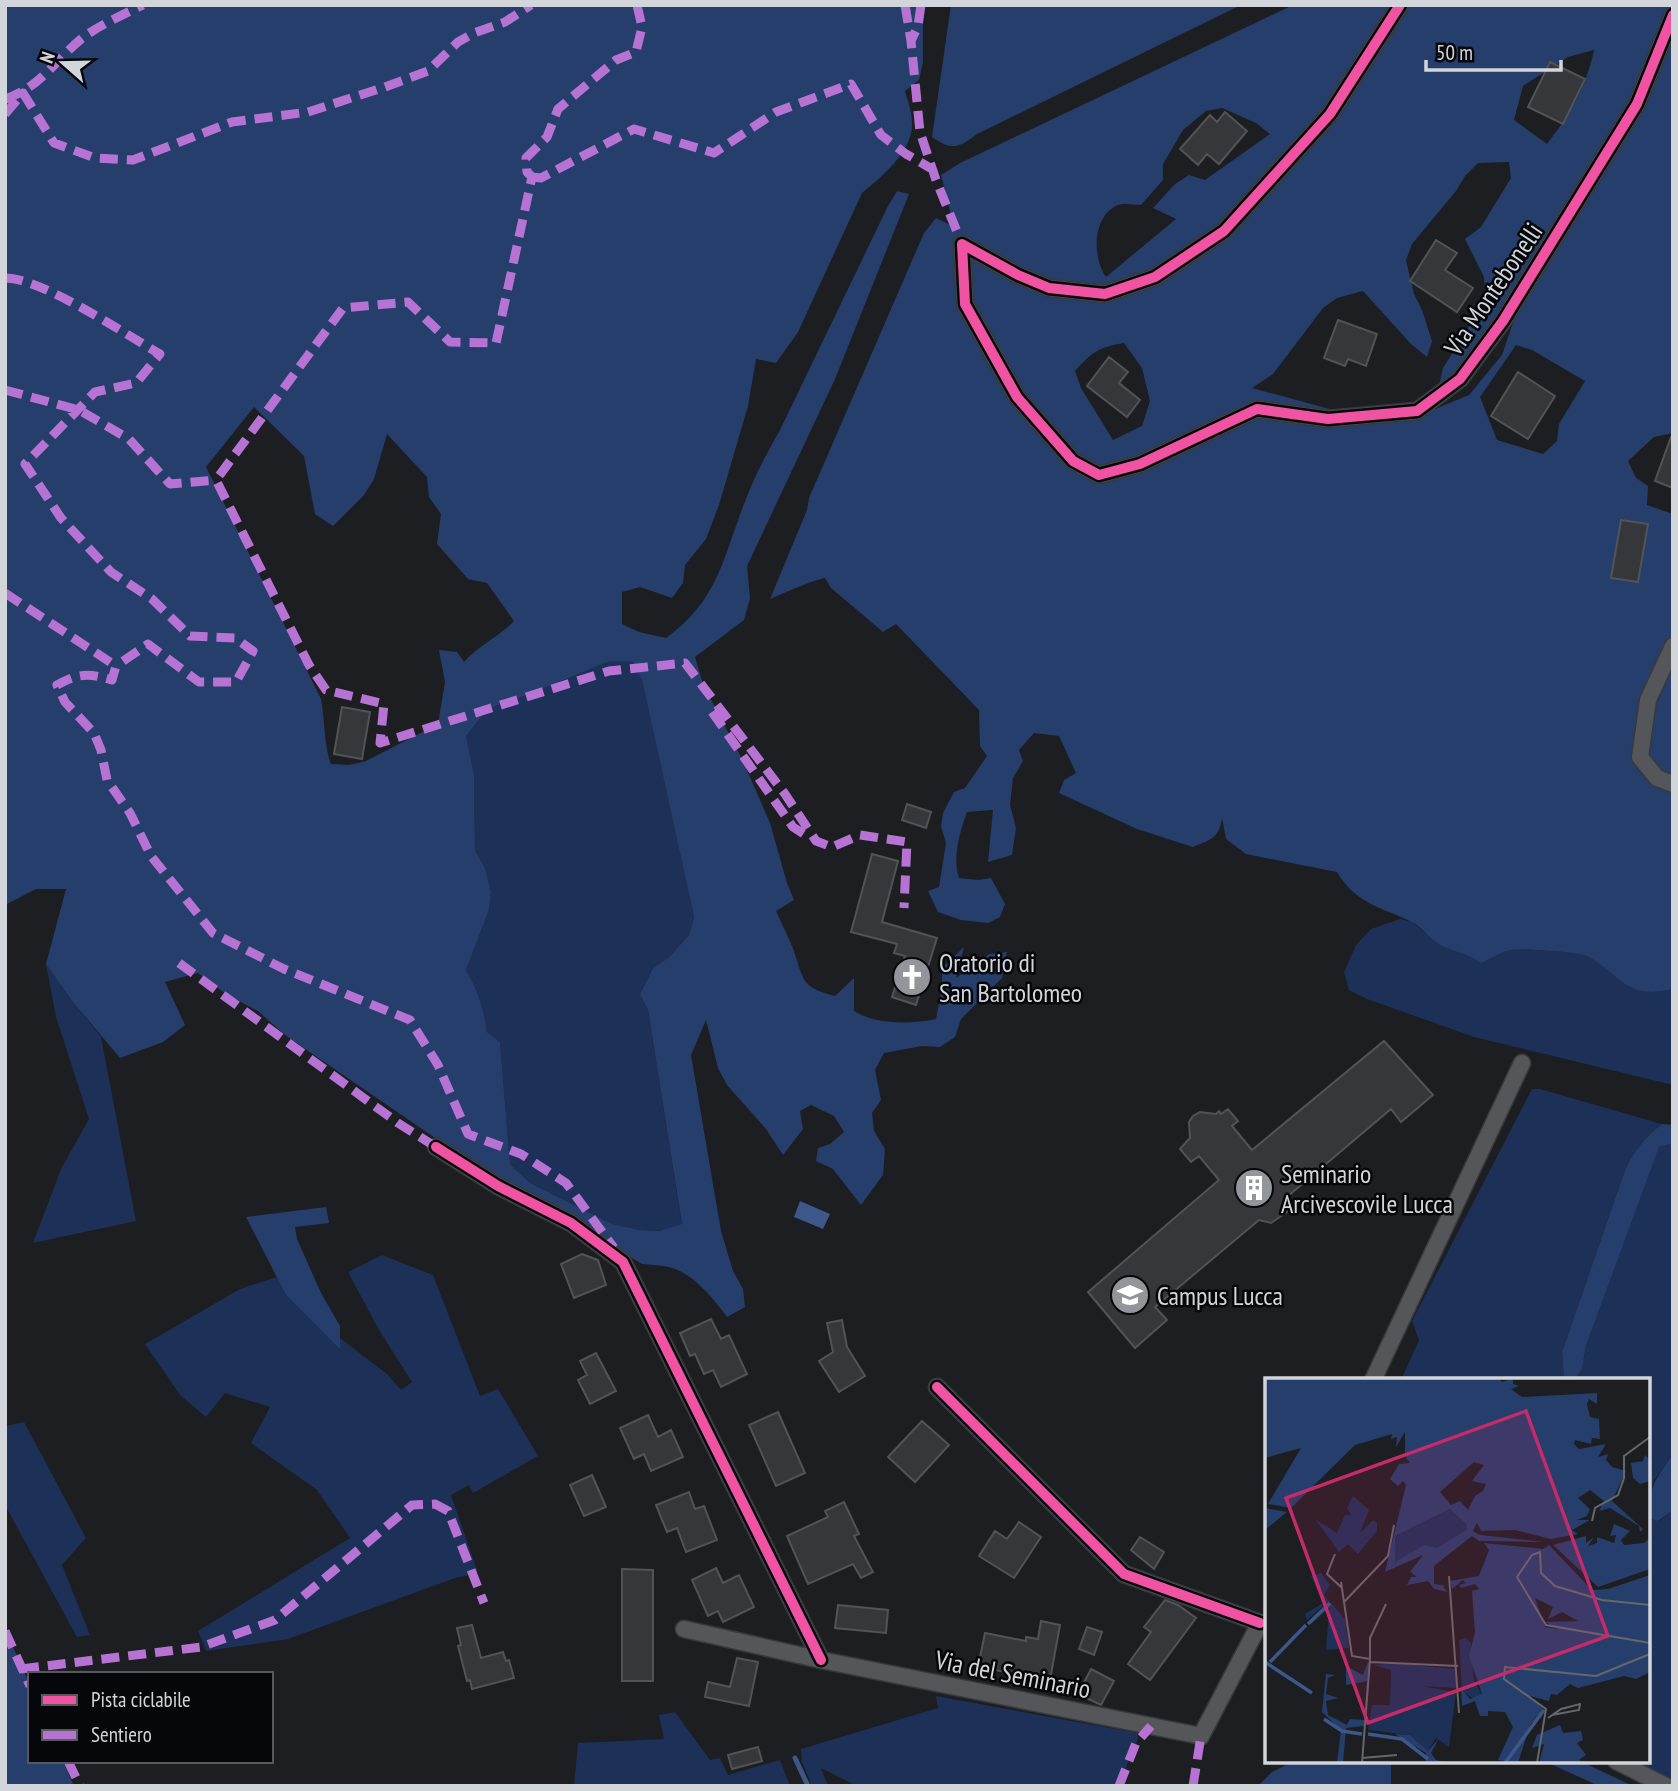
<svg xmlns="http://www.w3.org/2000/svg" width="1678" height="1791" viewBox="0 0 1678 1791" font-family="'PT Sans Narrow',sans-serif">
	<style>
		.green { fill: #1d3057 }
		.forest { fill: #263e6c; fill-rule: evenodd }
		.water { fill: #3d578a }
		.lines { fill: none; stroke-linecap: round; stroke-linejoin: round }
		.stream { stroke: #3d578a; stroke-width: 5 }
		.building { fill: #36373a; stroke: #525356; stroke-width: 2 }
		.street-casing { stroke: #38393c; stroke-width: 19 }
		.street { stroke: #545659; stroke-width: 16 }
		.quiet { stroke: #b673d3; stroke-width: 9; stroke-dasharray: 18 9; stroke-linecap: butt }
		.cycleway-casing { stroke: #06070a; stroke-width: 15 }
		.cycleway { stroke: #f153a3; stroke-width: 10 }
		.labels { text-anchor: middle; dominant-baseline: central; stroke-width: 5; stroke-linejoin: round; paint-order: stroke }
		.street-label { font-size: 26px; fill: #d2d5da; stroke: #06070a }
		.poi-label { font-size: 26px; fill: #d2d5da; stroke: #06070a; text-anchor: start }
		.inset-river { fill: none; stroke: #3d578a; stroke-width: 3.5 }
		.inset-road { fill: none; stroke: #65676b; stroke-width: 2 }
		.view { fill: #c42b68; fill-opacity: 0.15; stroke: #c42b68; stroke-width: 3.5 }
		.inset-edge { fill: none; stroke: #d2d5da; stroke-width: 3.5 }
	</style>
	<rect width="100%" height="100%" fill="#1c1e21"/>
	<!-- green -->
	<path class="green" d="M610,661H632L642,679L694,917L689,935L668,958L653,968L640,994L648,1010L682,1225L659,1231L640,1230L612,1224L530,1183L510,1164L500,1043L487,1032C484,1009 478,990 466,970L489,910L491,892L485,868L475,850L474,774L466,736L488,709L527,695Z
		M1400,919L1412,922L1438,944L1471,956L1481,963C1491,959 1501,952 1511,950C1520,948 1579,952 1587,956C1623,974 1626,1001 1673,989V1085L1474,1037L1367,999L1349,990L1344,972L1356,945L1371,929Z
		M46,964L72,1001L101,1037L136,1221L33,1243L61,1169L89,1119L56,1017Z
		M1532,1089H1540L1662,1124C1646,1136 1633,1152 1625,1170L1562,1352L1564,1380H1401L1419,1340L1412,1321Z
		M1673,1143V1454L1655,1479L1648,1497V1380H1575L1582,1369L1586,1346L1659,1146Z
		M382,1255L433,1275L480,1396L498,1389L538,1456L473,1493L469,1485L451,1495L478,1573L455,1578L288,1639L206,1651L198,1631L350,1538L317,1490L251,1443L270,1407L225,1393L206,1417L180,1395L145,1344L240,1289L277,1277L286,1295L340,1348V1338L387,1374L401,1390L412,1382L379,1330L348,1272Z
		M24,1422L86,1538L62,1565L90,1635L77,1637L5,1505V1426Z
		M1673,1510V1784L1626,1761H1648V1518L1659,1521Z
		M936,1696L1137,1733L1138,1739L1118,1786H857L821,1768L828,1786H812L802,1762L801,1749L938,1708Z
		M675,1712L710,1760L720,1758L728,1775L780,1760L790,1786H574L578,1743L664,1739L659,1715Z"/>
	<!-- forest -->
	<path class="forest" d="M5,5H923V62L919,80L905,91C908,101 912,112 912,123C913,151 882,177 862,193L798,332L776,363L756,359L748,406L719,505L706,539L685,565L683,583L672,598L640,587L622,592V624L639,632L666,638C720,599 723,556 746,499C755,475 767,453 780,430L888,206L897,191L909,194L835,379L747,566L750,598L744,620L695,657L703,684L743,761L770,823L787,883L794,900L776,911C781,922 787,934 792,946C804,977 798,987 835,996L854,978V1011C876,1025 911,1024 936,1019L942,987V968L964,947L956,978L989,954L1007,952L1002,978L961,1019L955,1037L940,1047L922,1046L884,1053L875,1070L881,1100L872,1113L874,1131L885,1149L883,1175L861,1205L833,1169L816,1161L818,1148L830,1144L844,1132L834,1116L811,1105L800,1111L803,1129L783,1155L766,1129L727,1085L718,1068L706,1020L691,1055L721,1231L733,1271L743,1289L745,1307L727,1317C713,1298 693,1273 669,1267C661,1265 651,1265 642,1264L454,1151L285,1035L258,1011L226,994L198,973L165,982L185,1025L163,1042L120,1058L72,1001L46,964L66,889H36L5,905ZM254,407L304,456L315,514L333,526L364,495L374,479L387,434L427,477L429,497L441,514L437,544L468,579L487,583L514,621C499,637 479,645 464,662L457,652L439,650L445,682L438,724L366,761L349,765L331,764C324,747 325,720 321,699L206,467ZM610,661H632L642,680L694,917L689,935L668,958L653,968L640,994L648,1010L682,1224L659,1231L640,1230L612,1224L530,1183L510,1164L500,1042L487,1032C484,1009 478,990 466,970L489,910L491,892L485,868L475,850L474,774L466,736L488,709L527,695Z
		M951,5H1241L977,134C959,148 952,151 932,137Z
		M1293,5H1673V433L1654,437L1628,461L1636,478L1648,486L1647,505L1673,514V989C1626,1001 1622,975 1587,956C1579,952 1520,948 1511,950C1501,952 1491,959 1481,963C1469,954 1456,952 1442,946C1431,941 1423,928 1412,922C1381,907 1356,904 1337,872L1246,854L1226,839L1222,818C1219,838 1212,839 1193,847L1137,829L1059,793L1064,780L1076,773L1059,736L1034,733L1019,750L1023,761L1013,778L1010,805L1016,828L1012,855L988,862L993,810L967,812C960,832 952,857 959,878L978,880L991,878L1005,904L1000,917L988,923L961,920L938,912L928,891L939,887L946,843L941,826L943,813L954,792L965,788L987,756L980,746L979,710L896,624L883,632L831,588L825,578C805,583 789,591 770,599L807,510L809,498L924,233L936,218L954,227L941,175L960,163ZM1594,50C1587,85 1569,116 1547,144L1514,120L1523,86L1568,57ZM1222,108L1256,123L1270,134L1205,180L1189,175L1175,184L1153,208L1176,219L1106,277C1092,257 1092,216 1118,205C1124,203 1134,205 1141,205L1163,180V164L1183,130L1206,111ZM1509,162L1511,178L1481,227L1465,239L1484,277L1485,293L1480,309L1443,368L1439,385L1457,380L1519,305L1502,355L1469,395L1423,414L1337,411L1252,388L1273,374L1323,308L1337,298L1363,291L1411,344L1427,357L1432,341L1422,310L1414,294L1406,260L1412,244L1456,191L1465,176L1478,163ZM1124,343L1142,368L1150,401L1142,426L1113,440L1081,388L1075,371C1092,352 1099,347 1124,343ZM1516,345L1532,350L1585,381L1559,424L1557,441L1543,454L1497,440L1480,397Z
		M1662,1124L1673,1125V1143L1659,1147L1586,1346L1582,1369L1575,1380H1564L1562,1352L1625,1170C1633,1152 1646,1136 1662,1124Z
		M326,1207L329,1223L295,1227L297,1239L321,1293L340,1326V1349L286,1295L246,1217Z
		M1673,1454V1510L1658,1521L1648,1518C1648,1488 1656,1478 1673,1454Z
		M5,1629L30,1685V1761H63L73,1784L71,1786H5Z
		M1294,1761H1391V1786H1258L1272,1772Z
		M1544,1761H1580L1633,1786H1599Z"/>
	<!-- water -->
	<path class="water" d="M800,1201L830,1214L823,1229L794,1217Z"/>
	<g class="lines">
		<!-- stream -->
		<path class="stream" d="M795,1758L808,1786"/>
	</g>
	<!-- building -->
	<path class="building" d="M1550,62L1585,79L1563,124L1528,107Z
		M1225,112L1247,131L1219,164L1207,154L1198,165L1180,149L1210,115L1217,122Z
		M1436,240L1457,253L1445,270L1473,288L1457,312L1410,281Z
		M1338,320L1377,334L1366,366L1348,359L1345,366L1324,358Z
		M1109,357L1128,372L1119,383L1140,400L1127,417L1087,386Z
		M1518,372L1555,396L1528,439L1491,416Z
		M1671,437H1673V488L1655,481Z
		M1621,520L1648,524L1638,582L1611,578Z
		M342,707L370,712L362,759L334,754Z
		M907,804L931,812L926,828L902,820Z
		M872,854L898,861L882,922L937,938L916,1005L892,997L905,956L894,953L897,944L851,932Z
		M1384,1041L1433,1095L1401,1122L1391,1109L1288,1196L1287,1212L1271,1223L1259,1220L1155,1307L1167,1320L1135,1348L1088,1292L1219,1180L1199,1156L1191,1162L1180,1149L1190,1138L1189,1122L1193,1116L1200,1112L1216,1114L1219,1111L1221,1114L1228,1109L1238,1121L1232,1126L1252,1150Z
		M582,1254L598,1260L606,1285L574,1298L561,1264Z
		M711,1319L721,1339L729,1335L747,1374L721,1387L713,1370L704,1374L695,1354L690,1356L680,1333Z
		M842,1320L847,1347L865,1376L839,1392L819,1361L833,1352L827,1323Z
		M596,1353L616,1391L590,1404L578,1380L587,1375L580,1361Z
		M778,1412L805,1473L776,1486L749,1425Z
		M648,1415L658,1437L671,1430L683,1457L651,1471L644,1454L634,1459L620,1428Z
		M922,1421L949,1445L915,1482L888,1457Z
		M592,1475L606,1507L584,1516L570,1485Z
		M689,1492L695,1509L704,1506L717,1540L686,1552L677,1528L667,1532L656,1505Z
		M844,1502L859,1534L854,1536L873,1572L861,1578L853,1564L808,1584L787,1536L828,1517L825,1511Z
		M1019,1522L1041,1537L1014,1578L979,1556L995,1531L1007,1539Z
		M1140,1537L1164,1552L1154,1569L1131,1550Z
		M716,1568L723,1583L739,1575L754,1607L723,1622L718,1611L708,1616L692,1580Z
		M622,1569L653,1570V1681H622Z
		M1165,1600L1178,1605L1196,1618L1150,1680L1128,1664L1151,1632L1144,1627Z
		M838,1605L888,1610L886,1633L835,1628Z
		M1041,1621L1060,1625L1050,1680L978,1667L985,1633L1026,1641V1637L1038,1639Z
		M472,1625L481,1658L503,1652L506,1661L509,1660L514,1678L472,1689L470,1680L467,1681L458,1646L461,1645L457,1628Z
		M1087,1627L1102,1632L1094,1655L1079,1649Z
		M737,1658L758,1662L749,1706L705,1697L708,1682L730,1687Z
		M1091,1669L1114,1681L1101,1705L1078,1694Z
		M758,1747L762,1761L732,1769L728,1755Z"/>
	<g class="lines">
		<defs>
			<path id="street" d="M1400,5L1330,114L1224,231L1155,277L1105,294L1049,288L1018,275L962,244L965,304L1017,397L1073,461L1099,475L1140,464L1257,409L1328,419L1417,411L1460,379L1503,321L1637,104L1673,15
				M1673,646L1648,700L1640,757L1657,778L1673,784
				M436,1147L498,1186L571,1223L623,1262L821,1660
				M1373,1380L1522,1063
				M937,1387L1124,1574L1260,1623
				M684,1629L821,1660L1201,1736L1260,1623L1267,1625
				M1616,1761L1666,1786"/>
		</defs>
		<!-- street casing -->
		<use href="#street" class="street-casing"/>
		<!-- street -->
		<use href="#street" class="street"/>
		<!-- quiet -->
		<path class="quiet" d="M637,5L642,27L636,52L616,60L558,109L547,137L526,158L527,172L532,177L496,343L450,342L408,302L343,308L216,480L309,665L326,690L384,704L380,743L609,671L685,663L785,794L816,841L832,847L860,835L907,842L904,908
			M905,5L911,41
			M921,5L918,26L911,41L920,132L936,180L962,244
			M5,99C42,87 56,58 85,36C102,24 124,14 143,5
			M5,114L23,93L54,143L95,158L133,160L232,122L308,112L385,87L428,71L458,42L474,33L505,22L531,5
			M532,177L541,178L634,129L714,153L776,112L851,84L881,135L906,154L932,169
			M5,278C42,278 125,334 160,354L136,383L95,392L25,464L61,518L111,572L152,599L190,636L235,638L253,651L236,682H199L148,644L116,666
			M5,390L79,410L129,439L170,484L216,480
			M5,593L116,666L112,680C88,673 79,673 57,685L65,702L94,733L101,750L107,780L130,813L151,856L213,933L284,969L410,1020L438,1065L468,1134L521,1154L566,1183L614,1248
			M712,712L793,827L810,838
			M179,963L398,1123L436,1147
			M5,1631L30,1686
			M21,1669L201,1647L275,1620L412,1505L435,1504L448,1511L484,1603
			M68,1761L80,1786
			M1119,1786L1136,1743L1151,1726
			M1193,1786L1201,1736"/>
		<defs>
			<path id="cycleway" d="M1400,5L1330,114L1224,231L1155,277L1105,294L1049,288L1018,275L962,244L965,304L1017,397L1073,461L1099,475L1140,464L1257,409L1328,419L1417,411L1460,379L1503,321L1637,104L1673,15
				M436,1147L498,1186L571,1223L623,1262L821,1660
				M937,1387L1124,1574L1260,1623"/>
		</defs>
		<!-- cycleway casing -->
		<use href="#cycleway" class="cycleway-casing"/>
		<!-- cycleway -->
		<use href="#cycleway" class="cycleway"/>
	</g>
	<!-- icons -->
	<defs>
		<symbol id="church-disc" viewBox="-11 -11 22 22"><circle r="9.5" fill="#929599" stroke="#06070a"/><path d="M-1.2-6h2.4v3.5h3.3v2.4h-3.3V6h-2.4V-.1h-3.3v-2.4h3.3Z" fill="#fff"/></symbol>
		<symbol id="building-disc" viewBox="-11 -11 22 22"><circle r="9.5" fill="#929599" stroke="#06070a"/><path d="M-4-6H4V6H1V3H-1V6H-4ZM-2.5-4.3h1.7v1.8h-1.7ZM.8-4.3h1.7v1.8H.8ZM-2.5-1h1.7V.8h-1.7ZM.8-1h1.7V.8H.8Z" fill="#fff"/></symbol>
		<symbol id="university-disc" viewBox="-11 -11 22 22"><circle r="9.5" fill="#929599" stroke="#06070a"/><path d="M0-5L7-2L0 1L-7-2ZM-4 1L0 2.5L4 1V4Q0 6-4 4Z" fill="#fff"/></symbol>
	</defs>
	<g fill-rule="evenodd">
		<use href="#church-disc" x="890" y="955" width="44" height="44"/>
		<use href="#building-disc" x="1232" y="1166" width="44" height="44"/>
		<use href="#university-disc" x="1108" y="1273" width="44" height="44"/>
	</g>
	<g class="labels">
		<!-- street labels -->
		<g class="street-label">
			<text transform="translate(1493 289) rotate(-56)">Via Montebonelli</text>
			<text transform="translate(1013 1674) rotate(11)">Via del Seminario</text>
		</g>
		<!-- poi labels -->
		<g class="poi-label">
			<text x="939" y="962">Oratorio di<tspan x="939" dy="30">San Bartolomeo</tspan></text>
			<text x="1281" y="1173">Seminario<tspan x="1281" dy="30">Arcivescovile Lucca</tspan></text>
			<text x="1157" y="1295">Campus Lucca</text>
		</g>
	</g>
	<!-- overview -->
	<g transform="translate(1265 1378)">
		<rect width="385" height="385" fill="#1c1e21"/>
		<path d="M88,118L104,132L95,155L108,142L112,145V153L93,176L83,166L74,174L50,141L72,155L80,137H86L82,130ZM185,131L202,147L201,152L172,171L158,169L130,184V158ZM56,195L65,207L59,217L64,223L42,242L40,236L58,225L46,198ZM66,225L80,241L84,270L61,272L64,230L44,248ZM201,260L206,265L209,302L217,317L208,321L197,312L194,262ZM129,285L190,291L192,310L156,308L191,314L184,369L171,360L163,373L145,357L103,352L107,327H125L126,292L108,287Z" fill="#1d3057"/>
		<path d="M0,0H233L237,4L248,0V6L254,8L246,11L257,19L332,15V26L324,21L322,26L325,39L334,41L335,61L327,60L326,66L310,62L309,66L314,71L341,66L333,79L343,76L341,82L347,89L361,93L347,123L378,151L375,154L374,148L345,130L334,133L339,123L325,112L313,120L325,131L322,138L312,142H325L307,152L313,156L286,161L250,152L216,153L212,145L208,153L215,157L279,164L214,163L207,158L169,188V206L181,208L178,209L183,214L169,211L163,203L142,207L146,199H152L145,194L158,177L120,194L141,107L138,103L133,108L125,101L134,86L145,85L140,78V54L131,69L132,59L126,61L127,56L90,67L26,130L3,126L36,70L0,80ZM209,84L219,87L207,103L221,106L218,113L210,118L203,132L195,123L186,127L175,114ZM185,131L202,147L201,152L172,170L159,167L130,184V158ZM380,77L385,82V103L375,106L368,100L366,85L378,83ZM0,130L22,134L0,152ZM349,146L365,153L356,162L359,167L379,165L385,160V191L333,209L288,167L321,158V165L329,159L323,168L332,165V159L349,165L351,157L345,158ZM219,165L278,171L284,167L327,212L343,211L385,197V294L371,301L359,298L313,310L305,306L292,317L286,316L284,323L265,318L278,331L265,347L253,385L233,382L248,349L240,334L223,333V347V338H215L210,323L197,328L196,310L205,321L217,316L204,278L210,254L207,213L214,211L210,206L196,210L194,207L201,205L198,202L187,211L185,203L214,198L224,172ZM270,220L288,229L283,241L297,234L313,243L280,244L293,251L280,249ZM103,284L104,285L99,348L81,350L78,385H72L76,352L57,334L61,296L70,297L63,300L61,316L73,320L61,323L63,337L82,347L85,341L99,342L102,303L81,307V288L98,297ZM295,347L298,355L316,353L318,362L312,365L321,377L314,382L320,385H274L279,366L267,370L272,357ZM130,356L145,357L163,373L174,360L166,375L171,382L184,385H161V375Z" fill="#263e6c" fill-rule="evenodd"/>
		<path class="inset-river" d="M43,246L65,225M0,284L47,315M5,284L41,247M59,341L77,353L97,356M103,356L137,361L163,381M240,385L279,332"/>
		<path class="inset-road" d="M327,143L330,130L353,117L359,100V78L385,59M70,176L62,196L77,210M184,198L194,335M76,204L87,278L105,281L97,385M79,224L123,178L129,147M385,227L337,222L290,208L276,195L275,174L267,177L252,199L281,247L385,265M105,280V260L121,226M105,284L193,288M283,340L296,331L315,326L314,332L287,337M97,380L132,377M272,385L281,331L239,301L240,289L331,298L385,276"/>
		<path class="view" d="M261,33L343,258L103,345L21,120Z"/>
		<rect width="385" height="385" class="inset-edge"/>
	</g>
	<!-- border -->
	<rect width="1678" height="1791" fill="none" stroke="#d2d5da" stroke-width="14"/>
	<!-- legend -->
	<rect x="28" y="1672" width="245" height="91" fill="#06070a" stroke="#58595d" stroke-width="2"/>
	<rect x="42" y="1695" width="35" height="10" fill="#f153a3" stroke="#58595d" stroke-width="2"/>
	<text x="91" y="1707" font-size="21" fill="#d2d5da">Pista ciclabile</text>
	<rect x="42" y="1730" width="35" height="10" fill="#b673d3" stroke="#58595d" stroke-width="2"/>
	<text x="91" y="1742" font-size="21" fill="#d2d5da">Sentiero</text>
	<!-- north arrow -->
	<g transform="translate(63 63) rotate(290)" stroke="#06070a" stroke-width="5" paint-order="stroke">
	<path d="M0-5L12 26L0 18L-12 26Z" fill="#d2d5da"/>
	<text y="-10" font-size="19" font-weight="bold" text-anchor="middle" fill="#d2d5da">N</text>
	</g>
	<!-- scale -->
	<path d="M1426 60v10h135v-10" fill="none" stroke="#d2d5da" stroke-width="3.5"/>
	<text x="1436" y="60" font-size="21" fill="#d2d5da" stroke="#06070a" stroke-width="5" paint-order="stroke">50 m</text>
</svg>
